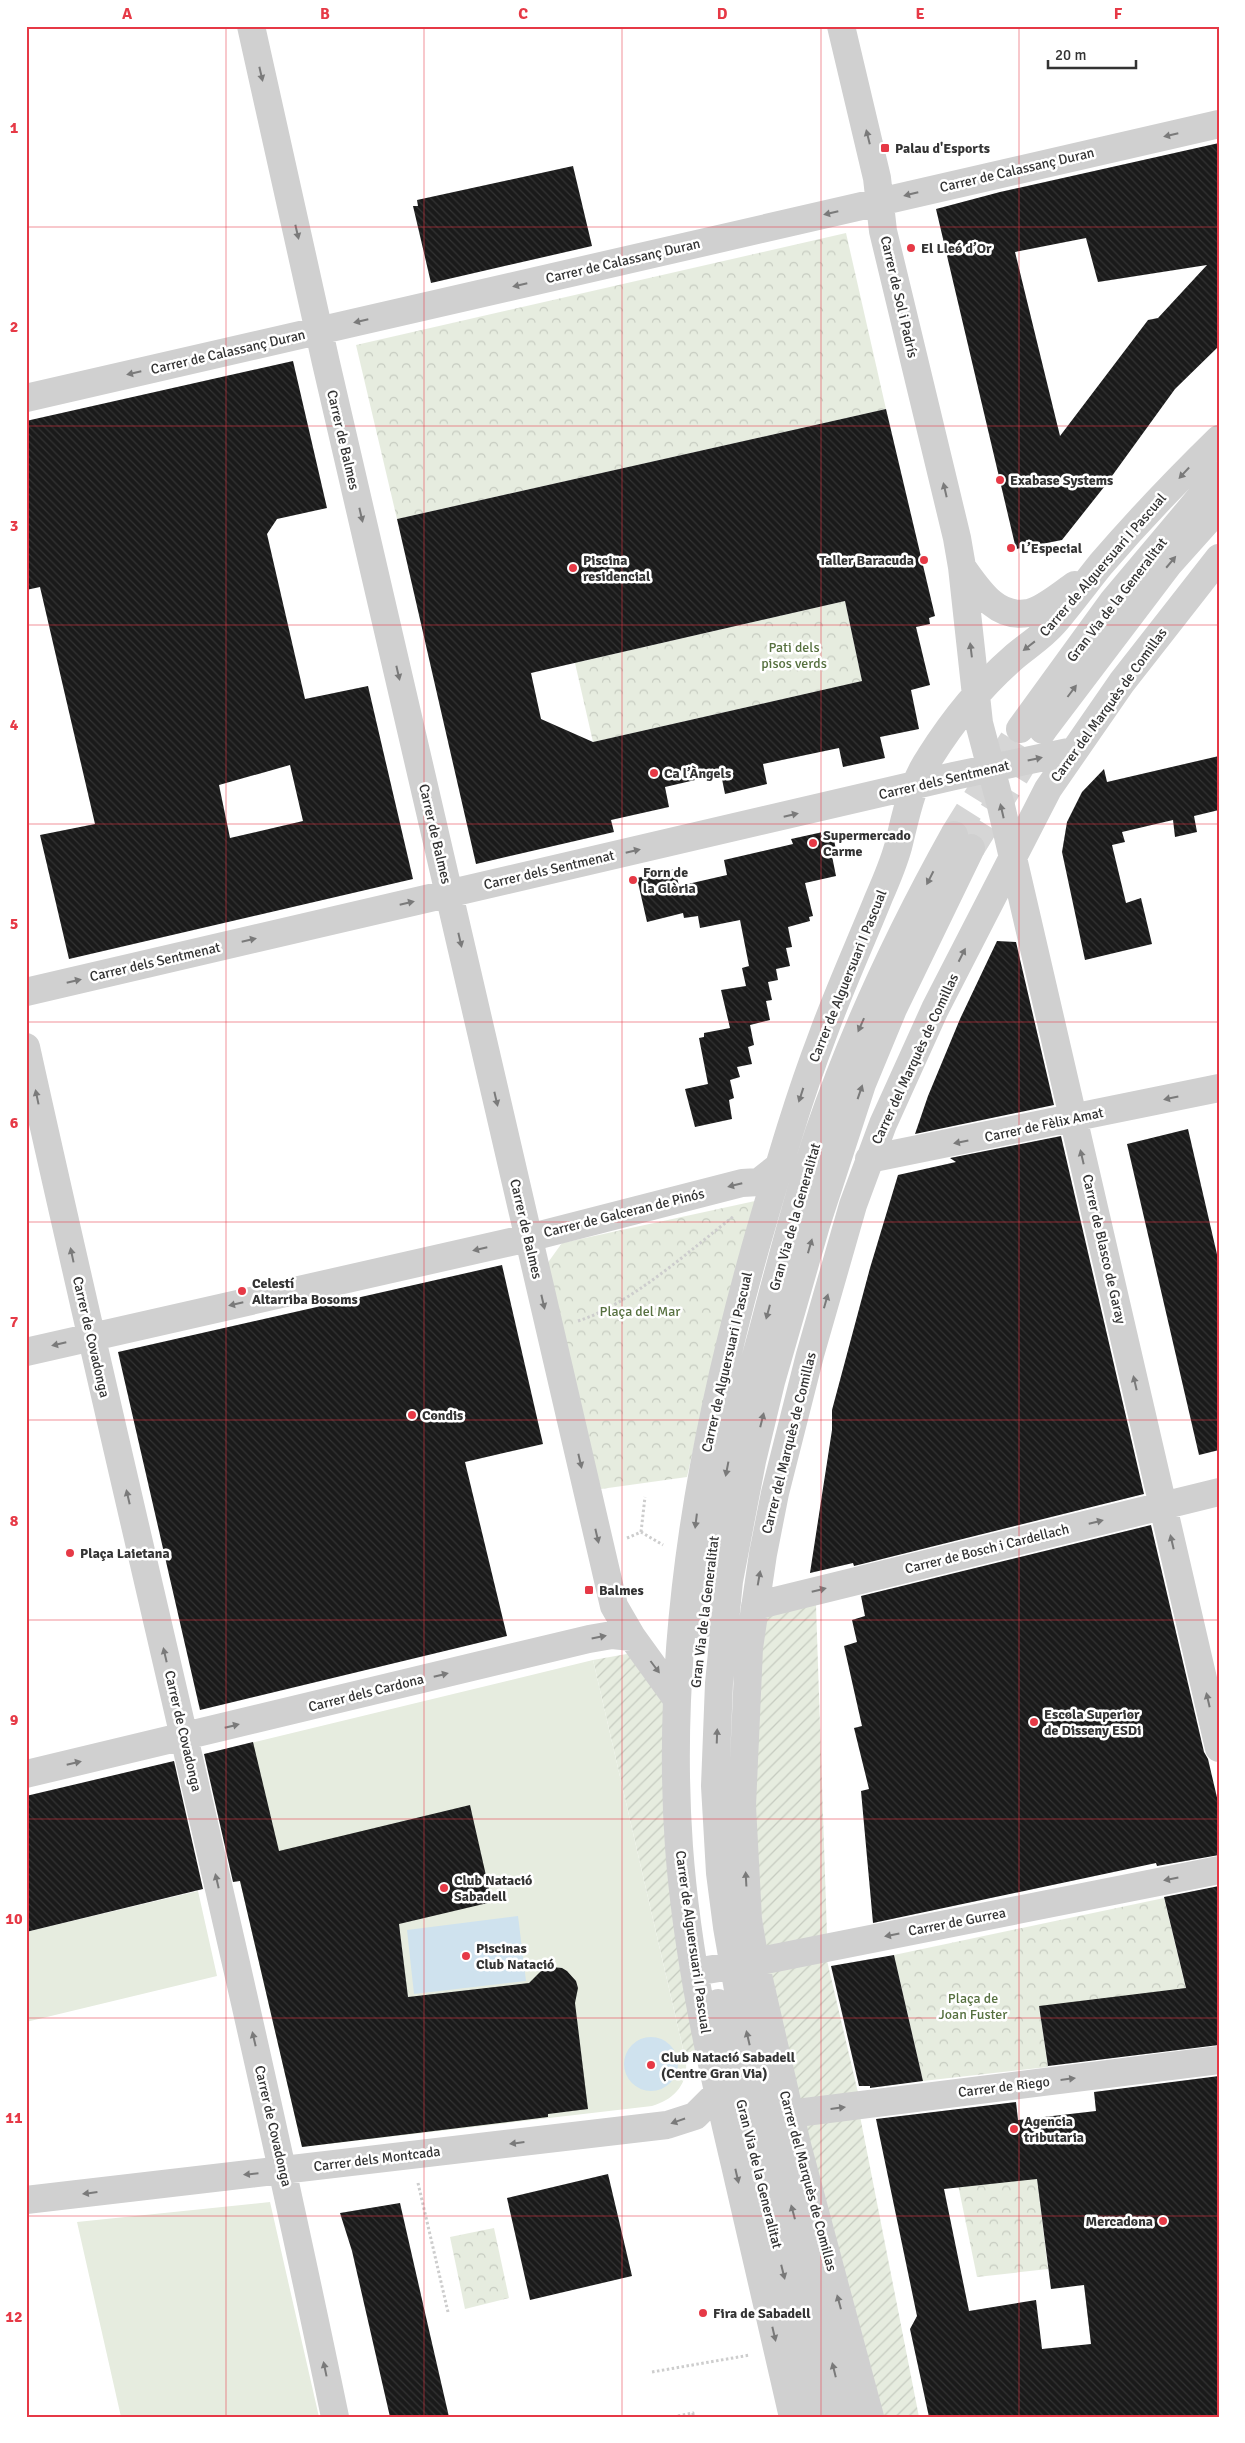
<svg xmlns="http://www.w3.org/2000/svg" width="1245" height="2443" viewBox="0 0 1245 2443" font-family="Signika,sans-serif">
	<style>
		.forest { fill: url(#forest-crowns) }
		.garden { fill: url(#garden-furrows) }
		.pitch { fill: #e6ecdf }
		.water { fill: #cfe2ee }
		.building { fill: url(#building-back-hatch); fill-rule: evenodd }
		.lines { fill: none; stroke-linecap: round; stroke-linejoin: round }
		.minor-tunnel { stroke: #d6d6d6; stroke-width: 28; stroke-dasharray: 28 14; stroke-linecap: butt }
		.path { stroke: #cdcdcd; stroke-width: 3; stroke-dasharray: 2.5 2.5; stroke-linecap: butt }
		.minor { stroke: #d0d0d0; stroke-width: 28 }
		.oneway { fill: #7a7a7a }
		.grid { fill: none; stroke: #e63946; stroke-width: 1; stroke-opacity: 0.55 }
		.poi-dot { fill: #e63946; stroke: #fff; stroke-width: 2 }
		.labels { text-anchor: middle; dominant-baseline: central; stroke-width: 5; stroke-linejoin: round; paint-order: stroke }
		.poi-label { font-size: 14px; font-weight: bold; fill: #333; stroke: #fff; text-anchor: start }
		.street-label { font-size: 14px; fill: #333; stroke: #fff }
		.park-label { font-size: 14px; fill: #56703f; stroke: #fff }
		.neatline { fill: none; stroke: #e63946; stroke-width: 2 }
		.grid-label { font-size: 16px; text-anchor: middle; font-weight: bold; fill: #e63946 }
	</style>
	<defs>
		<pattern id="forest-crowns" width="20" height="18" patternUnits="userSpaceOnUse" patternTransform="scale(1.25)"><rect width="20" height="18" fill="#e6ecdf"/><path d="M2 6a3 3 0 1 1 6 0M12 15a3 3 0 1 1 6 0" fill="none" stroke="#c6cbc0"/></pattern>
		<pattern id="garden-furrows" width="10" height="10" patternUnits="userSpaceOnUse" patternTransform="scale(1.25)"><rect width="10" height="10" fill="#e6ecdf"/><path d="M-1 1l2-2M0 10L10 0M9 11l2-2" fill="none" stroke="#c6cbc0"/></pattern>
		<pattern id="building-back-hatch" width="6" height="6" patternUnits="userSpaceOnUse" patternTransform="scale(1.25)"><rect width="6" height="6" fill="#1a1a1a"/><path d="M-1 5l2 2M0 0l6 6M5-1l2 2" fill="none" stroke="#333"/></pattern>
	</defs>
	<rect width="100%" height="100%" fill="#fff"/>
	<!-- forest -->
	<path class="forest" d="M846,233L886,409L397,519L356,345Z
		M845,601L862,681L593,742L575,663Z
		M755,1201L714,1358L687,1477L601,1489L544,1268L562,1243Z
		M1164,1898L1186,1989L1039,2007L1048,2067L923,2081L894,1955Z
		M955,2170L1037,2179L1048,2269L977,2277Z
		M494,2228L509,2298L465,2309L450,2237Z"/>
	<!-- garden -->
	<path class="garden" d="M816,1605L827,1935L766,1948L751,1840L762,1614Z
		M638,1652L676,1698L705,2050L684,2053L593,1660Z
		M825,1952L860,2101L791,2109L759,1965Z
		M859,2111L919,2417H871L797,2120Z"/>
	<!-- pitch -->
	<path class="pitch" d="M593,1660L686,2062C688,2084 674,2100 652,2106L302,2147L210,1753Z
		M198,1891L217,1976L26,2022V1932Z
		M270,2202L319,2417H121L77,2222Z"/>
	<!-- water -->
	<path class="water" d="M518,1916L526,1981L414,1994L407,1930Z
		M624 2064a27 27 0 1 1 54 0a27 27 0 1 1-54 0Z"/>
	<!-- building -->
	<path class="building" d="M1219,143V346L1175,389L1104,487L1062,540L1016,549L936,209L1000,192ZM1086,238L1098,282L1207,265L1158,318L1148,320L1060,436L1015,252Z
		M573,166L592,246L431,283L413,206H418L417,200Z
		M293,361L327,508L277,519L267,534L305,699L368,686L413,879L69,959L40,835L95,824L40,587L26,590V421ZM290,765L303,821L230,838L219,785Z
		M886,409L935,616L929,618L930,624L916,627L930,685L911,690L919,729L880,737L885,758L843,767L839,748L763,764L767,784L725,794L721,774L665,787L669,807L611,820L614,832L476,864L397,519ZM845,601L862,681L593,742L541,719L531,673Z
		M1219,756V810L1194,816L1197,832L1175,837L1173,820L1122,832L1125,842L1112,845L1126,903L1141,898L1152,944L1085,960L1062,852L1067,822L1082,792L1104,769L1107,782Z
		M832,830L837,855L832,856L836,876L805,883L813,916L809,917L810,921L788,927L792,947L786,948L790,966L776,969L778,980L768,982L772,1000L766,1001L770,1020L750,1025L754,1045L748,1047L752,1064L737,1067L740,1077L730,1080L734,1098L729,1100L732,1119L695,1127L685,1089L708,1084L699,1038L704,1037V1033L730,1028L721,990L746,986L742,968L749,966L740,920L700,928L698,916L684,918L683,913L647,922L637,878L675,869L679,886L727,875L724,860L793,844L791,839Z
		M997,941L1016,942L1054,1105L915,1134L928,1096L960,1019Z
		M1188,1129L1219,1263V1450L1199,1455L1127,1144Z
		M1061,1136L1144,1494L854,1566L853,1563L810,1573L832,1430V1410L870,1268L898,1175L956,1162L950,1158Z
		M502,1265L543,1444L465,1462L507,1636L200,1710L118,1352Z
		M1151,1525L1204,1752L1208,1759L1219,1806V1855L1157,1866L1156,1863L873,1923L861,1791L869,1789L854,1728L862,1726L844,1646L857,1642L852,1620L865,1616L861,1596Z
		M253,1742L279,1851L470,1805L492,1902L399,1924L408,1997L529,1983L541,1971L552,1967L562,1968L567,1971L576,1981L578,1988L575,2003L588,2109L548,2114V2117L302,2147L240,1881L233,1882L204,1754Z
		M174,1761L203,1889L26,1932V1796Z
		M1219,1886V2045L1048,2066L1039,2006L1186,1988L1164,1897Z
		M894,1955L923,2081L870,2088V2086H859L831,1966Z
		M1219,2076V2417H929L910,2329L917,2316L876,2119L1016,2102L1018,2120L1096,2111L1094,2092ZM1037,2179L1051,2289L1084,2285L1091,2344L1042,2349L1036,2300L969,2311L944,2189Z
		M608,2174L632,2276L530,2300L507,2198Z
		M400,2203L426,2317L449,2417H390L352,2251L340,2213Z"/>
	<g class="lines">
		<!-- minor-tunnel -->
		<path class="minor-tunnel" d="M954,835L1020,729
			M971,848L1043,730"/>
		<!-- path -->
		<path class="path" d="M578,1321C631,1304 689,1251 734,1216
			M641,1532L645,1497
			M627,1538L641,1532L663,1545
			M418,2183L448,2312
			M652,2372L750,2355
			M673,2417L693,2413V2417"/>
		<!-- minor -->
		<path class="minor" d="M251,26L326,363L614,1606L632,1637L676,1698
			M841,26L877,178L883,231L957,538L962,567L979,723L1001,806L1219,1748
			M26,398L1219,124
			M962,567C978,589 996,619 1028,613C1042,611 1063,593 1075,585
			M1020,729L1113,601L1219,475
			M1043,730L1168,565L1219,508
			M26,992L954,776L1073,751
			M26,1047C127,1504 240,1958 335,2417
			M869,1159L1219,1088
			M26,1352L528,1238L742,1183L759,1182L778,1167
			M755,1606L1219,1492
			M701,1625C712,1526 736,1430 762,1334C780,1266 797,1199 819,1132C854,1030 901,930 954,835
			M26,1774L589,1639L612,1635L632,1637
			M695,1972L755,1962L1219,1870
			M718,2003L820,2417
			M789,2114L1219,2060
			M26,2200L667,2125L695,2116L717,2094
			M793,2417C773,2333 754,2249 735,2165C710,2060 687,1955 679,1847C664,1636 704,1423 763,1221C781,1159 799,1097 822,1037C839,990 860,944 879,897C886,881 893,865 898,847C906,815 911,785 930,757C952,722 982,685 1013,658C1027,646 1042,637 1054,623C1070,604 1085,584 1101,564C1138,521 1178,479 1219,439
			M846,2417L746,2035L727,1927L720,1873L715,1786L719,1683L729,1581L752,1461L771,1382L816,1225L862,1084L893,1009L971,848
			M870,2417L797,2145L755,1962L748,1919L742,1806L749,1648L763,1554L775,1493L810,1355L853,1205L883,1124L935,1009L1048,789L1122,682L1219,558"/>
	</g>
	<!-- one-way arrows -->
	<defs><path id="oneway-solid" d="M-6-.8H1V-3.2L6.5 0L1 3.2V.8H-6Z" transform="scale(1.25)"/></defs>
	<g class="oneway">
		<use href="#oneway-solid" transform="translate(261 74) rotate(77)"/>
		<use href="#oneway-solid" transform="translate(1171 135) rotate(167)"/>
		<use href="#oneway-solid" transform="translate(868 137) rotate(-104)"/>
		<use href="#oneway-solid" transform="translate(911 194) rotate(166)"/>
		<use href="#oneway-solid" transform="translate(831 213) rotate(167)"/>
		<use href="#oneway-solid" transform="translate(297 232) rotate(77)"/>
		<use href="#oneway-solid" transform="translate(520 285) rotate(167)"/>
		<use href="#oneway-solid" transform="translate(361 321) rotate(167)"/>
		<use href="#oneway-solid" transform="translate(134 373) rotate(167)"/>
		<use href="#oneway-solid" transform="translate(1184 473) rotate(133)"/>
		<use href="#oneway-solid" transform="translate(945 490) rotate(-103)"/>
		<use href="#oneway-solid" transform="translate(361 515) rotate(77)"/>
		<use href="#oneway-solid" transform="translate(1171 562) rotate(-50)"/>
		<use href="#oneway-solid" transform="translate(1029 646) rotate(142)"/>
		<use href="#oneway-solid" transform="translate(971 650) rotate(-97)"/>
		<use href="#oneway-solid" transform="translate(398 673) rotate(77)"/>
		<use href="#oneway-solid" transform="translate(1072 691) rotate(-53)"/>
		<use href="#oneway-solid" transform="translate(1035 759) rotate(-12)"/>
		<use href="#oneway-solid" transform="translate(1002 811) rotate(-103)"/>
		<use href="#oneway-solid" transform="translate(791 815) rotate(-13)"/>
		<use href="#oneway-solid" transform="translate(633 851) rotate(-13)"/>
		<use href="#oneway-solid" transform="translate(930 878) rotate(117)"/>
		<use href="#oneway-solid" transform="translate(407 903) rotate(-13)"/>
		<use href="#oneway-solid" transform="translate(249 940) rotate(-13)"/>
		<use href="#oneway-solid" transform="translate(460 940) rotate(77)"/>
		<use href="#oneway-solid" transform="translate(962 955) rotate(-63)"/>
		<use href="#oneway-solid" transform="translate(74 981) rotate(-13)"/>
		<use href="#oneway-solid" transform="translate(861 1025) rotate(114)"/>
		<use href="#oneway-solid" transform="translate(860 1092) rotate(-71)"/>
		<use href="#oneway-solid" transform="translate(801 1095) rotate(108)"/>
		<use href="#oneway-solid" transform="translate(37 1097) rotate(-102)"/>
		<use href="#oneway-solid" transform="translate(1171 1098) rotate(168)"/>
		<use href="#oneway-solid" transform="translate(496 1099) rotate(77)"/>
		<use href="#oneway-solid" transform="translate(961 1142) rotate(169)"/>
		<use href="#oneway-solid" transform="translate(1082 1157) rotate(-103)"/>
		<use href="#oneway-solid" transform="translate(735 1185) rotate(166)"/>
		<use href="#oneway-solid" transform="translate(810 1246) rotate(-74)"/>
		<use href="#oneway-solid" transform="translate(480 1249) rotate(167)"/>
		<use href="#oneway-solid" transform="translate(72 1255) rotate(-102)"/>
		<use href="#oneway-solid" transform="translate(826 1301) rotate(-74)"/>
		<use href="#oneway-solid" transform="translate(543 1302) rotate(77)"/>
		<use href="#oneway-solid" transform="translate(236 1304) rotate(167)"/>
		<use href="#oneway-solid" transform="translate(768 1312) rotate(105)"/>
		<use href="#oneway-solid" transform="translate(59 1344) rotate(167)"/>
		<use href="#oneway-solid" transform="translate(1135 1383) rotate(-103)"/>
		<use href="#oneway-solid" transform="translate(762 1420) rotate(-76)"/>
		<use href="#oneway-solid" transform="translate(580 1461) rotate(77)"/>
		<use href="#oneway-solid" transform="translate(727 1469) rotate(101)"/>
		<use href="#oneway-solid" transform="translate(128 1497) rotate(-103)"/>
		<use href="#oneway-solid" transform="translate(696 1521) rotate(97)"/>
		<use href="#oneway-solid" transform="translate(1096 1522) rotate(-14)"/>
		<use href="#oneway-solid" transform="translate(597 1536) rotate(77)"/>
		<use href="#oneway-solid" transform="translate(1172 1542) rotate(-103)"/>
		<use href="#oneway-solid" transform="translate(759 1578) rotate(-80)"/>
		<use href="#oneway-solid" transform="translate(819 1590) rotate(-14)"/>
		<use href="#oneway-solid" transform="translate(599 1637) rotate(-11)"/>
		<use href="#oneway-solid" transform="translate(165 1655) rotate(-103)"/>
		<use href="#oneway-solid" transform="translate(655 1667) rotate(53)"/>
		<use href="#oneway-solid" transform="translate(441 1675) rotate(-14)"/>
		<use href="#oneway-solid" transform="translate(1208 1700) rotate(-103)"/>
		<use href="#oneway-solid" transform="translate(232 1726) rotate(-14)"/>
		<use href="#oneway-solid" transform="translate(717 1736) rotate(-88)"/>
		<use href="#oneway-solid" transform="translate(74 1763) rotate(-13)"/>
		<use href="#oneway-solid" transform="translate(746 1879) rotate(-93)"/>
		<use href="#oneway-solid" transform="translate(1171 1879) rotate(169)"/>
		<use href="#oneway-solid" transform="translate(217 1881) rotate(-103)"/>
		<use href="#oneway-solid" transform="translate(892 1935) rotate(169)"/>
		<use href="#oneway-solid" transform="translate(748 2038) rotate(-103)"/>
		<use href="#oneway-solid" transform="translate(254 2039) rotate(-103)"/>
		<use href="#oneway-solid" transform="translate(1068 2079) rotate(-7)"/>
		<use href="#oneway-solid" transform="translate(838 2108) rotate(-7)"/>
		<use href="#oneway-solid" transform="translate(678 2121) rotate(161)"/>
		<use href="#oneway-solid" transform="translate(517 2143) rotate(173)"/>
		<use href="#oneway-solid" transform="translate(251 2174) rotate(174)"/>
		<use href="#oneway-solid" transform="translate(737 2176) rotate(77)"/>
		<use href="#oneway-solid" transform="translate(90 2193) rotate(173)"/>
		<use href="#oneway-solid" transform="translate(793 2212) rotate(-105)"/>
		<use href="#oneway-solid" transform="translate(783 2272) rotate(76)"/>
		<use href="#oneway-solid" transform="translate(839 2302) rotate(-105)"/>
		<use href="#oneway-solid" transform="translate(774 2334) rotate(77)"/>
		<use href="#oneway-solid" transform="translate(325 2369) rotate(-102)"/>
		<use href="#oneway-solid" transform="translate(834 2370) rotate(-104)"/>
	</g>
	<!-- grid -->
	<path class="grid" d="M226,26V2417M424,26V2417M622,26V2417M821,26V2417M1019,26V2417M26,227H1219M26,426H1219M26,625H1219M26,824H1219M26,1022H1219M26,1222H1219M26,1420H1219M26,1620H1219M26,1819H1219M26,2018H1219M26,2216H1219"/>
	<!-- markers -->
	<g class="poi-dot">
		<rect x="880" y="143" width="10" height="10" rx="2.5"/>
		<circle cx="911" cy="248" r="5"/>
		<circle cx="1000" cy="480" r="5"/>
		<circle cx="1011" cy="548" r="5"/>
		<circle cx="924" cy="560" r="5"/>
		<circle cx="573" cy="568" r="5"/>
		<circle cx="654" cy="773" r="5"/>
		<circle cx="813" cy="843" r="5"/>
		<circle cx="633" cy="880" r="5"/>
		<circle cx="242" cy="1291" r="5"/>
		<circle cx="412" cy="1415" r="5"/>
		<circle cx="70" cy="1553" r="5"/>
		<rect x="584" y="1585" width="10" height="10" rx="2.5"/>
		<circle cx="1034" cy="1722" r="5"/>
		<circle cx="444" cy="1888" r="5"/>
		<circle cx="466" cy="1956" r="5"/>
		<circle cx="651" cy="2065" r="5"/>
		<circle cx="1014" cy="2129" r="5"/>
		<circle cx="1163" cy="2221" r="5"/>
		<circle cx="703" cy="2313" r="5"/>
	</g>
	<g class="labels">
		<!-- poi labels -->
		<g class="poi-label">
			<text x="895" y="148">Palau d'Esports</text>
			<text x="921" y="248">El Lleó d’Or</text>
			<text x="1010" y="480">Exabase Systems</text>
			<text x="1021" y="548">L’Especial</text>
			<text x="583" y="560">Piscina<tspan x="583" dy="16">residencial</tspan></text>
			<text x="914" y="560" text-anchor="end">Taller Baracuda</text>
			<text x="664" y="773">Ca l’Àngels</text>
			<text x="823" y="835">Supermercado<tspan x="823" dy="16">Carme</tspan></text>
			<text x="643" y="872">Forn de<tspan x="643" dy="16">la Glòria</tspan></text>
			<text x="252" y="1283">Celestí<tspan x="252" dy="16">Altarriba Bosoms</tspan></text>
			<text x="422" y="1415">Condis</text>
			<text x="80" y="1553">Plaça Laietana</text>
			<text x="599" y="1590">Balmes</text>
			<text x="1044" y="1714">Escola Superior<tspan x="1044" dy="16">de Disseny ESDi</tspan></text>
			<text x="454" y="1880">Club Natació<tspan x="454" dy="16">Sabadell</tspan></text>
			<text x="476" y="1948">Piscinas<tspan x="476" dy="16">Club Natació</tspan></text>
			<text x="661" y="2057">Club Natació Sabadell<tspan x="661" dy="16">(Centre Gran Via)</tspan></text>
			<text x="1024" y="2121">Agencia<tspan x="1024" dy="16">tributaria</tspan></text>
			<text x="1153" y="2221" text-anchor="end">Mercadona</text>
			<text x="713" y="2313">Fira de Sabadell</text>
		</g>
		<!-- street labels -->
		<g class="street-label">
			<text transform="translate(1017 170) rotate(-13)">Carrer de Calassanç Duran</text>
			<text transform="translate(623 261) rotate(-13)">Carrer de Calassanç Duran</text>
			<text transform="translate(899 297) rotate(77)">Carrer de Sol i Padrís</text>
			<text transform="translate(228 352) rotate(-13)">Carrer de Calassanç Duran</text>
			<text transform="translate(343 440) rotate(77)">Carrer de Balmes</text>
			<text transform="translate(1103 565) rotate(-49)">Carrer de Alguersuari I Pascual</text>
			<text transform="translate(1117 600) rotate(-52)">Gran Via de la Generalitat</text>
			<text transform="translate(1109 705) rotate(-54)">Carrer del Marquès de Comillas</text>
			<text transform="translate(944 780) rotate(-13)">Carrer dels Sentmenat</text>
			<text transform="translate(435 834) rotate(77)">Carrer de Balmes</text>
			<text transform="translate(549 870) rotate(-13)">Carrer dels Sentmenat</text>
			<text transform="translate(155 962) rotate(-13)">Carrer dels Sentmenat</text>
			<text transform="translate(848 976) rotate(-68)">Carrer de Alguersuari I Pascual</text>
			<text transform="translate(915 1059) rotate(-65)">Carrer del Marquès de Comillas</text>
			<text transform="translate(1044 1125) rotate(-12)">Carrer de Fèlix Amat</text>
			<text transform="translate(624 1213) rotate(-14)">Carrer de Galceran de Pinós</text>
			<text transform="translate(795 1217) rotate(-74)">Gran Via de la Generalitat</text>
			<text transform="translate(526 1229) rotate(77)">Carrer de Balmes</text>
			<text transform="translate(1104 1249) rotate(77)">Carrer de Blasco de Garay</text>
			<text transform="translate(91 1337) rotate(77)">Carrer de Covadonga</text>
			<text transform="translate(727 1362) rotate(-77)">Carrer de Alguersuari I Pascual</text>
			<text transform="translate(789 1443) rotate(-76)">Carrer del Marquès de Comillas</text>
			<text transform="translate(987 1549) rotate(-14)">Carrer de Bosch i Cardellach</text>
			<text transform="translate(705 1612) rotate(-83)">Gran Via de la Generalitat</text>
			<text transform="translate(366 1693) rotate(-14)">Carrer dels Cardona</text>
			<text transform="translate(183 1731) rotate(77)">Carrer de Covadonga</text>
			<text transform="translate(957 1922) rotate(-11)">Carrer de Gurrea</text>
			<text transform="translate(693 1942) rotate(82)">Carrer de Alguersuari I Pascual</text>
			<text transform="translate(1004 2087) rotate(-7)">Carrer de Riego</text>
			<text transform="translate(273 2126) rotate(77)">Carrer de Covadonga</text>
			<text transform="translate(377 2159) rotate(-7)">Carrer dels Montcada</text>
			<text transform="translate(759 2174) rotate(76)">Gran Via de la Generalitat</text>
			<text transform="translate(808 2181) rotate(75)">Carrer del Marquès de Comillas</text>
		</g>
		<!-- park labels -->
		<g class="park-label">
			<text x="794" y="647">Pati dels<tspan x="794" dy="16">pisos verds</tspan></text>
			<text x="640" y="1311">Plaça del Mar</text>
			<text x="973" y="1998">Plaça de<tspan x="973" dy="16">Joan Fuster</tspan></text>
		</g>
	</g>
	<!-- border -->
	<rect width="1245" height="2443" fill="none" stroke="#ffffff" stroke-width="55"/>
	<!-- scale -->
	<path d="M1048 60v8h88v-8" fill="none" stroke="#333333" stroke-width="2.5"/>
	<text x="1055" y="60" font-size="15" fill="#333333" stroke="#ffffff" stroke-width="4" paint-order="stroke">20 m</text>
	<rect x="28" y="28" width="1190" height="2388" class="neatline"/>
	<g class="grid-label">
		<text x="127" y="19">A</text>
		<text x="325" y="19">B</text>
		<text x="523" y="19">C</text>
		<text x="722" y="19">D</text>
		<text x="920" y="19">E</text>
		<text x="1118" y="19">F</text>
		<text x="14" y="133">1</text>
		<text x="14" y="332">2</text>
		<text x="14" y="531">3</text>
		<text x="14" y="730">4</text>
		<text x="14" y="929">5</text>
		<text x="14" y="1128">6</text>
		<text x="14" y="1327">7</text>
		<text x="14" y="1526">8</text>
		<text x="14" y="1725">9</text>
		<text x="14" y="1924">10</text>
		<text x="14" y="2123">11</text>
		<text x="14" y="2322">12</text>
	</g>
</svg>
